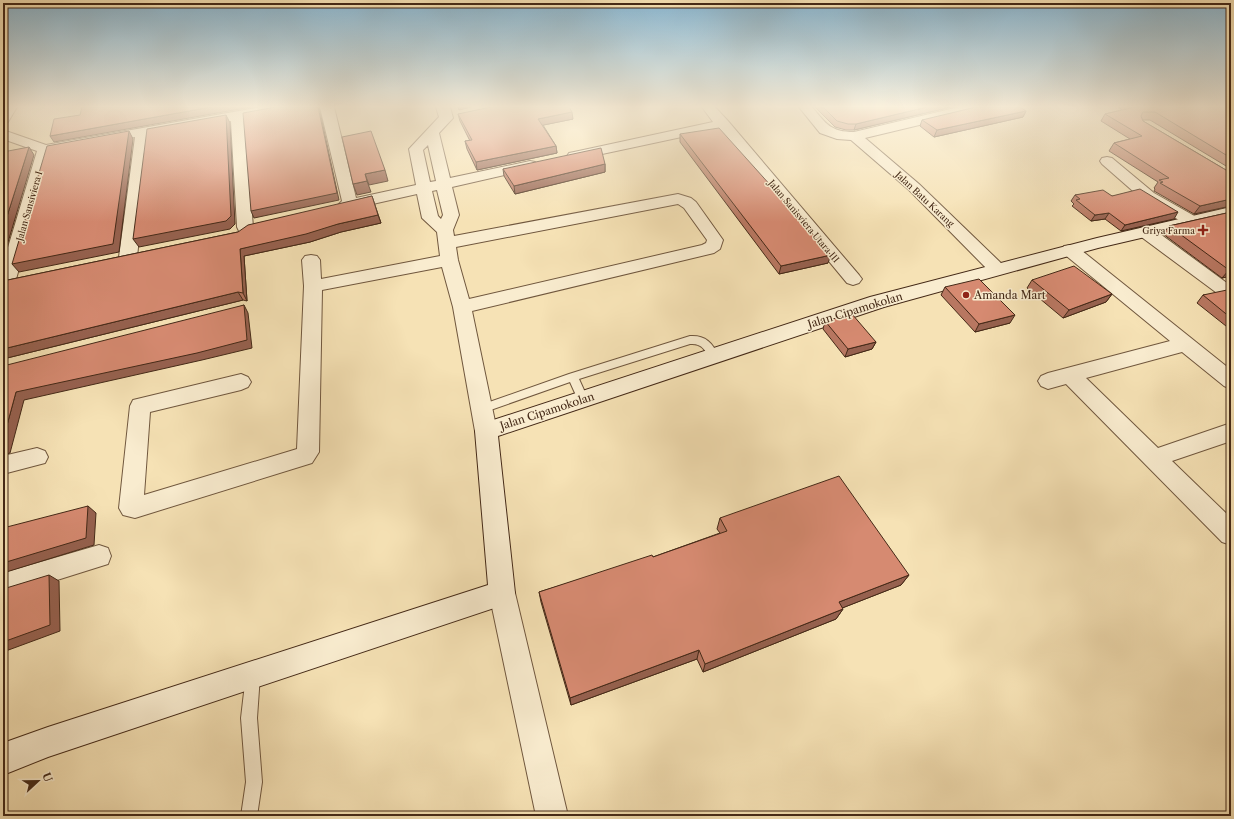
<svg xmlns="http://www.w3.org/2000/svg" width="1234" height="819" viewBox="0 0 1234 819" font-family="'Libre Caslon Text',serif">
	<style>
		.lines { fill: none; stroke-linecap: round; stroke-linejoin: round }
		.lane-casing { stroke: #70573e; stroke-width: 2 }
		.street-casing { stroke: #70573e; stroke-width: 2 }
		.secondary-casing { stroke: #442917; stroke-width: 2 }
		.lane { fill: #f9eccf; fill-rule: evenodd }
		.street { fill: #f9eccf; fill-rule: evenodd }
		.secondary { fill: #f9eccf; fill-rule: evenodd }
		.wall { fill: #b87761; stroke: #442917 }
		.shaded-wall { fill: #96614f; stroke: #442917 }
		.building { fill: #d68a71; stroke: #442917 }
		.poi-dot { fill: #8f2418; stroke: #f9eccf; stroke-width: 1.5 }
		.labels { text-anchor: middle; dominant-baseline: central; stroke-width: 3; stroke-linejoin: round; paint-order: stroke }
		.far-street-label { font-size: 9px; fill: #442917; stroke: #f9eccf }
		.far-poi-label { font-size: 9px; fill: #442917; stroke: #f9eccf; text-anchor: end }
		.poi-label { font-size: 11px; fill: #442917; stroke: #f9eccf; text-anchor: start }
		.street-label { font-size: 11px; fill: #442917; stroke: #f9eccf }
	</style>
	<rect width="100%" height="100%" fill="#f6e2b5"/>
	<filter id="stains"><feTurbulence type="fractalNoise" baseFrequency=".005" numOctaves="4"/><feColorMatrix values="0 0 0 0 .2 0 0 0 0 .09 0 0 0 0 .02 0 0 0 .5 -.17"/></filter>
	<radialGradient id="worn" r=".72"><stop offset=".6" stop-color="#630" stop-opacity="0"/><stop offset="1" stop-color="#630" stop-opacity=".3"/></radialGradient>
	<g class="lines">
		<defs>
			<path id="lane" d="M690,336C706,335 712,343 719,356L718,359H710C705,350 702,343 690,344L579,379L588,399L587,402L583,403L579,402L570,382L482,413L478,412L477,409L478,406L569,374Z
				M253,668L258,670L260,675L257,718L262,782L257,816H241L246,782L241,718L246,675L248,670Z"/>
			<path id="street" d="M4,107H17L8,122L3,123Z
				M261,107H292L291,110L286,111L244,118L253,227L251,231L245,232L239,231L237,227L231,121L150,135L137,257L134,261L128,262L122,261L119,257L135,137L51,152L15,283L12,287L3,288V264L37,151L3,139V130L46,145Z
				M320,107H334L356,198L416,185L409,149L439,117L436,107H450L453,118L439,133L450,178L530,161L535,162L537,165L535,168L452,187L459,215L453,230L454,236L678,194L691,198L696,202L723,240L720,249L714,253L472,311L497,431L494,437L486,440L478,437L475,431L453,307L442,267L322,290L319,452L312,463L135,518L123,515L119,508L130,406L133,400L241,374L248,377L251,382L248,387L241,390L150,412L144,495L297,449L304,286L302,260L305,256L311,255L317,256L320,260L321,279L440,256L437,232L422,218L417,194L346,210L340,208L338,205L342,201ZM428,145L436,181L430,182L423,150ZM437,190L443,215L441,219L438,216L432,191ZM678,204L684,208L707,240L706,243L702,245L469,299L458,260L456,247Z
				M702,107H715L728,121L859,275L862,279L859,283L853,285L847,283L719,129L574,160L569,159L567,156L569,153L574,152L713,122Z
				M799,107H812C826,124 831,132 854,132L959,107H983L982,110L865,138L919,184L1003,265L1006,269L1003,273L997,275L991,273L909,190L851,140L837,139L820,133Z
				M1107,157L1112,158L1154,193L1198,218L1200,221L1198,224L1192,226L1186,224L1142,199L1102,164L1100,161L1102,158Z
				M1146,227L1152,228L1231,286V301L1225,299L1140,236L1138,232L1140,228Z
				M1070,245L1076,246L1231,370V389L1224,386L1182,352L1086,378L1158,448L1231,423V441L1172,461L1231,518V545L1222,542L1066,384L1048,389L1041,386L1038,381L1041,376L1048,373L1170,341L1064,254L1062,250L1064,246Z
				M37,448L45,451L48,457L45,463L3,474V456Z
				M99,545L108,548L111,556L108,564L3,597V573Z
				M502,581L511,584L515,593L568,816H536L489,593L493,584Z"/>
			<path id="secondary" d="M1231,207V217L1098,248L884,307L498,436L515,593L512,602L48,757L3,775V743L48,727L488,585L475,431L478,425L870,297L1097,238Z"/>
		</defs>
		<!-- lane casing -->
		<use href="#lane" class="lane-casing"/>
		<!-- street casing -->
		<use href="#street" class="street-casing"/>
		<!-- secondary casing -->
		<use href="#secondary" class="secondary-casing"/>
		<!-- lane -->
		<use href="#lane" class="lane"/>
		<!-- street -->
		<use href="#street" class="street"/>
		<!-- secondary -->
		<use href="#secondary" class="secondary"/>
	</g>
	<!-- wall -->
	<path class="wall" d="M815,107H951L854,130H846L835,127Z
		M1118,107H1231V108H1228L1231,109V169L1150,120H1143V121L1231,173V206L1194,214L1154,191L1155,189L1154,188L1158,182L1109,151L1114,143L1130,139L1101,121L1105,114L1122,110Z
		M1026,111L1023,117L934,137L920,126L922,120Z
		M458,114L573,119L543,125L556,146L557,153L477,170L467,149L465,141H470L460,121Z
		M680,134L828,263L779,274L680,142Z
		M605,164V172L515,194L504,176L503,169Z
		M1075,195L1112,196L1174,219L1121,231L1105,219L1091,221L1072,206L1074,204L1071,201Z
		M372,196L381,223L341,232L310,242L244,256L247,301L243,300L3,359V281L238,232Z
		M1231,212V276L1222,278L1163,234L1169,226Z
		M1032,280L1112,294L1106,302L1063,318L1027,288Z
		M945,287L1010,323L975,332L941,295Z
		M1231,293V330L1197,303L1203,295Z
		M825,321L876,342L872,349L845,357L823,329Z
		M720,518L909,575L901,585L842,608L843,609L836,619L703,672L697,659L571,705L541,602L539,592L653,557L720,533L717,529Z"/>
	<!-- shaded-wall -->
	<path class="shaded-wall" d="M211,107H251L54,142L50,136Z
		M318,107H319L339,200L254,218L251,211Z
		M458,107H471L459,110Z
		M927,107H951L854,130L856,124Z
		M1026,111L1023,117L934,137L937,130Z
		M572,112L573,119L539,126L538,119Z
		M226,115L230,123L235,224L230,229L139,247L133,239Z
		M129,131L133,139L119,252L19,272L12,264Z
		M556,146L557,153L477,170L476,162Z
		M29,147L34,155L3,259V229Z
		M605,164V172L515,194L514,186Z
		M385,170L388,181L369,185L365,174Z
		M367,181L371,192L357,195L353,184Z
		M1231,199V206L1194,214L1200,206Z
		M1178,212L1174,219L1121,231L1125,225Z
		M1109,213L1105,219L1091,221L1095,215Z
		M378,215L381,223L341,232L310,242L244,256L247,301L243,293L240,249L338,224Z
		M831,255L828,263L779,274L781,266Z
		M1231,269V276L1222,278L1229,270Z
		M238,292L243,300L3,359V349Z
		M1112,294L1106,302L1063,318L1069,310Z
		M244,305L248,313L252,348L202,360L24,400L10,453L3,455V440L16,392Z
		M1015,315L1010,323L975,332L979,324Z
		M876,342L872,349L845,357L848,349Z
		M88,506L96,513L94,545L3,573V563Z
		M49,575L59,581L60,631L3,652V642Z
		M909,575L901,585L832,612L839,602Z
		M843,609L836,619L703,672L705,664Z
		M699,650L697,659L571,705L570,698Z"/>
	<!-- building -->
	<path class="building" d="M82,107H211L50,136L54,119L80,115Z
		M276,107H318L337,193L251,211L243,113Z
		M491,107H569L572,112L538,119L556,146L476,162L465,141L472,140L458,114Z
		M823,107H927L856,124H848L837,121Z
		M976,107H1020L1026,111L937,130L922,120Z
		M1135,107H1227L1231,109V158L1155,112H1143L1141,116L1143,121L1231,173V199L1200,206L1160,183L1163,182L1159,180L1169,178L1114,143L1142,136L1105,114Z
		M226,115L231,216L226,221L133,239L147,129Z
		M719,128L781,197L831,255L781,266L680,134Z
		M129,131L113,244L12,264L47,146Z
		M371,131L385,170L365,174L367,181L353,184L342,137Z
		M29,147L3,229V152Z
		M601,148L605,164L514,186L503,169Z
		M1140,189L1178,212L1125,225L1109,213L1095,215L1076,200L1080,199L1075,195L1103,190L1112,196Z
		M372,196L378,215L338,224L306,234L240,249L243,293L238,292L3,349V281L238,232L248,225Z
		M1231,212V269L1229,270L1169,226Z
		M1074,266L1112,294L1069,310L1032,280Z
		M979,279L1015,315L979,324L945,287Z
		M1227,290L1231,293V318L1203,295Z
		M244,305L247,340L197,353L16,392L3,440V366Z
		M852,314L876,342L848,349L825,321Z
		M839,476L909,575L839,602L843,609L705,664L699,650L570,698L539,592L652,555L653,557L727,531L720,518Z
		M88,506L86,538L3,563V528Z
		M49,575L50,625L3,642V589Z"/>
	<!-- sky -->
	<linearGradient id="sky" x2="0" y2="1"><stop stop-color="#8ab8d3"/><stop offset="0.48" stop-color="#fbf2de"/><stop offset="1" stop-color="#fbf2de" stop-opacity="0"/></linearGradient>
	<rect width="1234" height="222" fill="url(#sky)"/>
	<!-- markers -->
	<g class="poi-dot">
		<path d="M1201 224h4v4h4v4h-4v4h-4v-4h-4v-4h4z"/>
		<circle cx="966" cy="295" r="4"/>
	</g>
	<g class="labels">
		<!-- far-street labels -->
		<g class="far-street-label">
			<text transform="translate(925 199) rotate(43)">Jalan Batu Karang</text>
			<text transform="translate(29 206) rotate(-74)">Jalan Sansiviera I</text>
			<text transform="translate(804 221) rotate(50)">Jalan Sanisviera Utara III</text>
		</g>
		<!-- far-poi labels -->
		<g class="far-poi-label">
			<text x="1195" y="230">Griya Farma</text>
		</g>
		<!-- poi labels -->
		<g class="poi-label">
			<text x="974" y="295">Amanda Mart</text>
		</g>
		<!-- street labels -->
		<g class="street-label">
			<text transform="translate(855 310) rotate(-17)">Jalan Cipamokolan</text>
			<text transform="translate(547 411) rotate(-18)">Jalan Cipamokolan</text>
		</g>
	</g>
	<!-- margin -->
	<rect width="1234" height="819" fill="none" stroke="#f6e2b5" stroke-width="16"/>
	<rect x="4" y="4" width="1226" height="811" fill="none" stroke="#442917" stroke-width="2"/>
	<rect x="8" y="8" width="1218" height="803" fill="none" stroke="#442917"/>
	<!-- north arrow -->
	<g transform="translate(38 781) rotate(68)" stroke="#f9eccf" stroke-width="3" paint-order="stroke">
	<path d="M0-3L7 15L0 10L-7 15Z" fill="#442917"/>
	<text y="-6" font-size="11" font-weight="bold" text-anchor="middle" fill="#442917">U</text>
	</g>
	<rect width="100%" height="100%" filter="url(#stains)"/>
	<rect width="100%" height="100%" fill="url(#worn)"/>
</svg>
